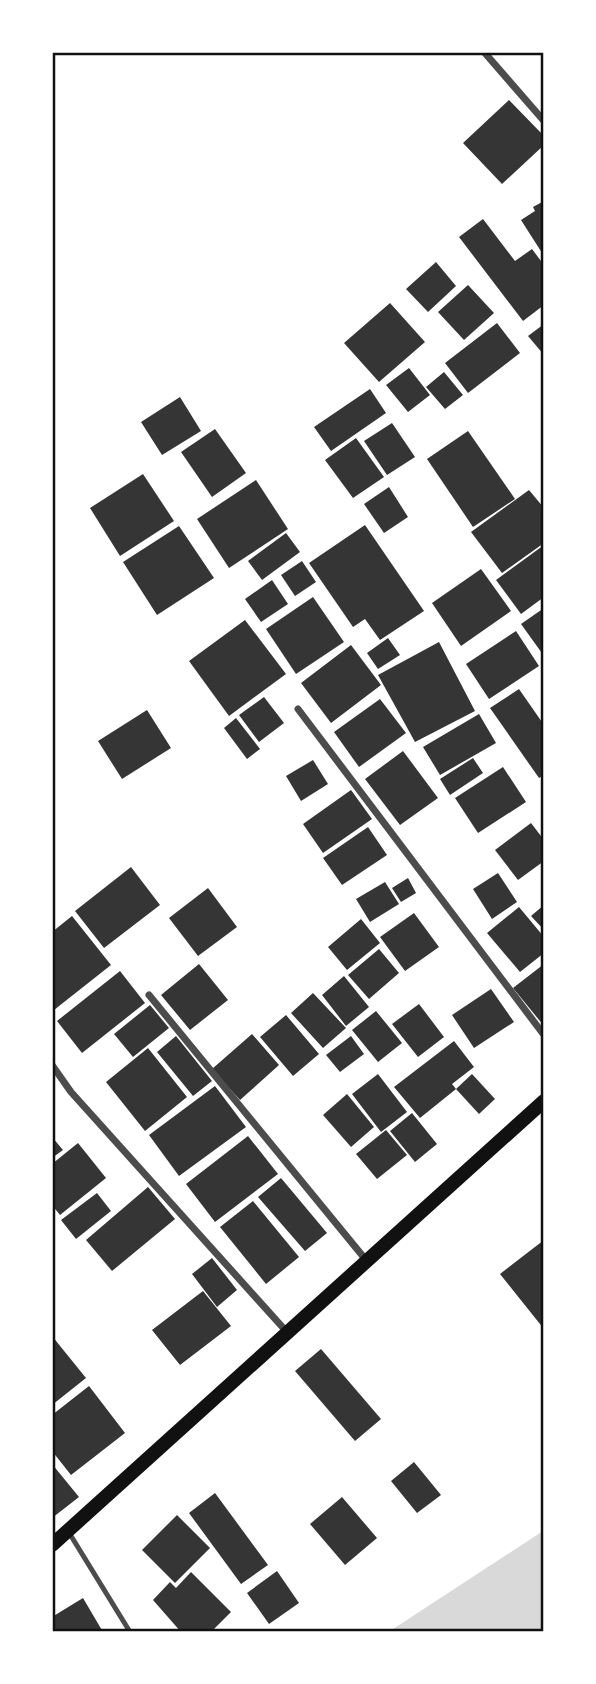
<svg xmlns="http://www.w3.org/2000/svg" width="596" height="1684" viewBox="0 0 596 1684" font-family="Figtree,sans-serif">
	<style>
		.water { fill: #d9d9d9 }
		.building { fill: #353535 }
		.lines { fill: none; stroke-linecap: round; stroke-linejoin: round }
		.service { stroke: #4c4c4c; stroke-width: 5 }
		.minor { stroke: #4c4c4c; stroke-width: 7 }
		.secondary { stroke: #111; stroke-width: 14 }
		.neatline { fill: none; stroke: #111; stroke-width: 2.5 }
	</style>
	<rect width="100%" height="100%" fill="#fff"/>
	<!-- water -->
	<path class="water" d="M543,1531V1631H390Z"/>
	<!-- building -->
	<path class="building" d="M509,100L544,136V145L502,184L463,143Z
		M544,201V256L521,220L535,211L533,207Z
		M483,219L515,261L532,249L544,265V305L523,321L459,237Z
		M436,262L456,286L428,312L406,289Z
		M468,285L494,313L464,340L438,312Z
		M390,303L425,342L379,382L344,343Z
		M497,323L520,353L468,393L445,363Z
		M544,324V355L528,336Z
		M409,368L430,395L408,412L386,385Z
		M444,372L463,395L445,409L426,387Z
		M370,389L386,413L331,451L314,427Z
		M180,397L201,431L162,455L141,422Z
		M392,423L415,457L387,475L364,441Z
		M215,429L246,473L212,497L181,452Z
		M468,431L515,499L473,527L427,459Z
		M356,438L384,477L353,498L325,460Z
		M143,474L174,521L120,556L90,508Z
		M256,480L288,529L229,568L197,519Z
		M389,487L408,517L384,533L364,504Z
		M529,490L544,508V543L502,573L471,532Z
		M365,525L424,611L380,640L365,619L353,627L309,563Z
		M179,526L214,578L157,615L123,562Z
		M286,533L300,552L262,580L248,561Z
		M544,545V597L521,614L496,580Z
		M302,561L316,582L295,596L281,575Z
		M481,569L511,611L461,646L432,603Z
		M272,580L288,604L261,622L245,599Z
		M313,597L344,642L296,674L266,629Z
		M544,608V656L521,624Z
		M245,620L286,674L229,716L189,661Z
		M516,631L539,666L489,699L466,664Z
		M388,638L400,655L378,669L367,653Z
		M439,642L475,711L415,742L378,675Z
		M351,645L381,685L331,723L301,683Z
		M519,689L544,725V775L539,778L490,708Z
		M264,697L284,723L259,742L239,715Z
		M380,699L406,733L359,767L334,732Z
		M147,710L171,748L122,779L98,741Z
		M479,714L496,743L440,775L423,747Z
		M236,718L260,749L247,759L224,728Z
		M403,751L438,798L400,825L365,779Z
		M473,758L483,773L450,795L440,779Z
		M313,760L328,784L301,801L286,776Z
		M503,767L526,802L478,833L455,798Z
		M351,790L372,819L323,853L303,824Z
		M531,823L544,840V861L518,880L495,850Z
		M368,827L387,855L342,885L323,858Z
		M131,867L160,905L104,948L75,911Z
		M498,873L517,902L492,919L473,889Z
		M408,878L416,893L401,902L392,888Z
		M385,882L399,904L370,922L356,899Z
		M208,888L237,927L198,956L169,918Z
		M544,905V930L531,916Z
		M519,907L544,937V953L520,972L487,933Z
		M414,913L439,947L405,971L380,937Z
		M72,916L111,965L54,1010L52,932Z
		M361,919L380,943L347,970L328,947Z
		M379,949L399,973L369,999L348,975Z
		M199,964L228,1000L190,1030L161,995Z
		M544,964V1026L513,988Z
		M120,971L145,1003L82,1053L57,1021Z
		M344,976L369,1007L346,1026L322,995Z
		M491,989L514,1022L474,1048L452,1015Z
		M313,993L346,1028L323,1048L291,1013Z
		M419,1004L444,1037L418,1057L392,1024Z
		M150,1005L169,1028L133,1057L114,1034Z
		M376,1011L402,1043L378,1062L352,1030Z
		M286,1015L319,1054L293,1076L260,1037Z
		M252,1034L279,1065L240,1100L212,1069Z
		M176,1036L212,1081L193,1096L157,1052Z
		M351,1036L364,1054L340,1072L326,1055Z
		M454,1041L474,1067L452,1084L456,1089L472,1074L495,1099L479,1114L456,1089L420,1118L394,1087Z
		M148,1048L187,1097L145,1131L106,1082Z
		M378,1074L407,1112L381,1132L352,1094Z
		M215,1086L246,1127L179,1176L149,1135Z
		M347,1094L374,1127L351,1147L323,1115Z
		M412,1113L437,1144L415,1162L390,1131Z
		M386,1130L407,1155L377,1179L356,1154Z
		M248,1136L278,1174L215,1222L186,1184Z
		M52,1137L63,1150L52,1158Z
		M78,1143L106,1178L60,1215L52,1205V1164Z
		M281,1178L327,1233L305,1251L258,1197Z
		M148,1187L175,1219L112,1271L86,1240Z
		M97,1193L111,1211L76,1239L61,1220Z
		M253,1201L299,1257L266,1284L220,1227Z
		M544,1240V1329L500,1274Z
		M212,1258L237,1290L217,1307L192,1274Z
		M203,1291L231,1326L180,1365L152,1330Z
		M52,1336L86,1378L52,1405Z
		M321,1349L381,1419L355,1441L295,1371Z
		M89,1386L125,1433L71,1475L52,1451V1415Z
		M414,1462L441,1495L417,1513L391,1481Z
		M52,1464L79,1497L52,1518Z
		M215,1493L268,1565L241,1584L189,1513Z
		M342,1497L377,1538L345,1565L310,1524Z
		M177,1515L210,1548L175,1583L142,1550Z
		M277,1571L299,1603L269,1624L247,1593Z
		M191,1572L231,1612L211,1632H181L153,1600L170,1582L176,1588Z
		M83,1598L103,1632H55L52,1617Z"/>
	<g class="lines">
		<!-- service -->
		<path class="service" d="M68,1531L130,1632"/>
		<!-- minor -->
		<path class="minor" d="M484,52L544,121
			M298,709L544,1035
			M149,995L366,1260
			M52,1065L71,1092L286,1331"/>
		<!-- secondary -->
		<path class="secondary" d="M52,1545L544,1101"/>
	</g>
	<!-- border -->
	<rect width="596" height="1684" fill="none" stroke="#ffffff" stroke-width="108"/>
	<rect x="54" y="54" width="488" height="1576" class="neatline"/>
</svg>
